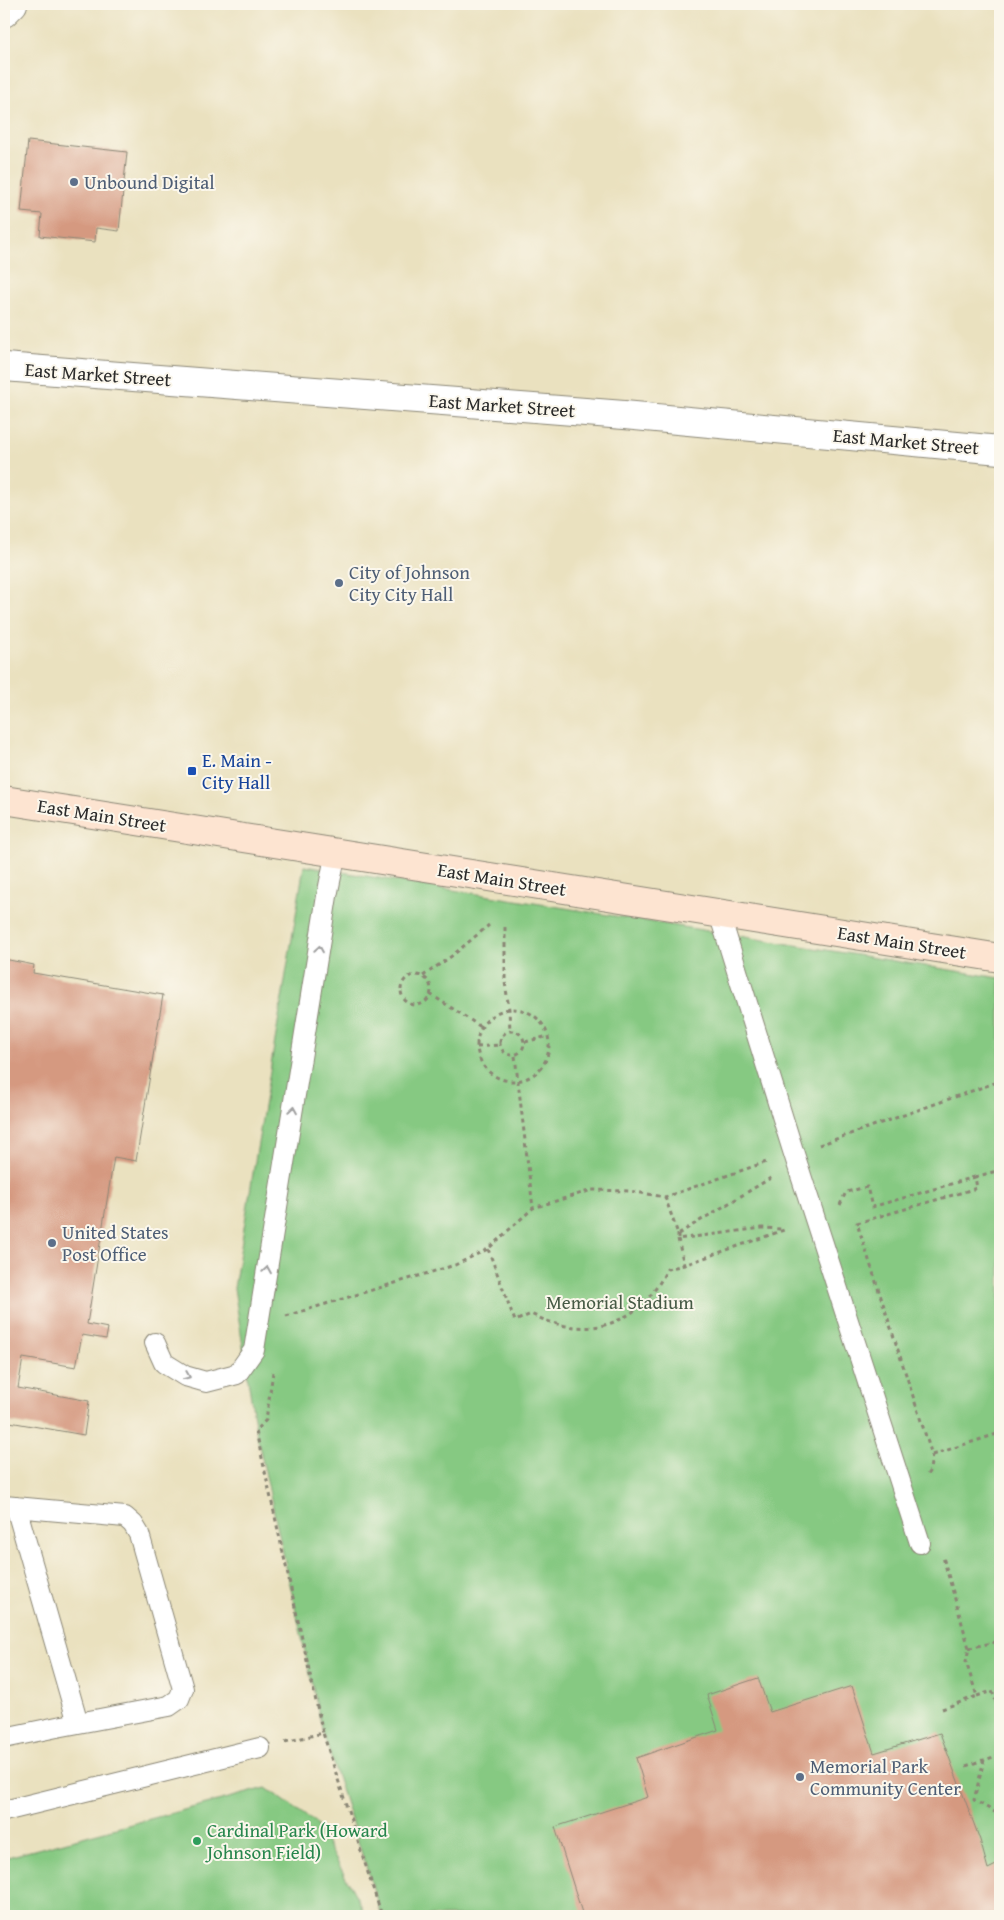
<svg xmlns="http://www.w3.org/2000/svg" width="1004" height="1920" viewBox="0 0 1004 1920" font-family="'Gentium Book Plus',serif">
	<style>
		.green { fill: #86c982; stroke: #587a56 }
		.building { fill: #d59980 }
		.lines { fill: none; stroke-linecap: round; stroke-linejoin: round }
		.lane-casing { stroke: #8a8675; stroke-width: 22 }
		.street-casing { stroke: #8a8675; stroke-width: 30 }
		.secondary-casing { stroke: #8a8675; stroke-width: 30 }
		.path { stroke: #8a8675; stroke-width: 3; stroke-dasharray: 4 4; stroke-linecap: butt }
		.lane { stroke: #fff; stroke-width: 20 }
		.street { stroke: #fff; stroke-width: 28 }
		.secondary { stroke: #fde4d1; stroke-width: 28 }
		.oneway { stroke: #a0a0a0 }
		.service-dot { fill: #5c6f8a; stroke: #fbf7ec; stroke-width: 2 }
		.transit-dot { fill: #1a4fb4; stroke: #fbf7ec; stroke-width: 2 }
		.leisure-dot { fill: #2e9e5b; stroke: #fbf7ec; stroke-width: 2 }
		.labels { text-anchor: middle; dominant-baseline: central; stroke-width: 4; stroke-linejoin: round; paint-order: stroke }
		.service-label { font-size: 19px; fill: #4e5e75; stroke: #fbf7ec; text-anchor: start }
		.street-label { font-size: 19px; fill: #2b2b2b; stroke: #fbf7ec }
		.transit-label { font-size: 19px; fill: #164399; stroke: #fbf7ec; text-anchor: start }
		.park-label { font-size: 19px; fill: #465a45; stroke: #fbf7ec }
		.leisure-label { font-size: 19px; fill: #27864d; stroke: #fbf7ec; text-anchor: start }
	</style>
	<rect width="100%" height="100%" fill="#fbf7ec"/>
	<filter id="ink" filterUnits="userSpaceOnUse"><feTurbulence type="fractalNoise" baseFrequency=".02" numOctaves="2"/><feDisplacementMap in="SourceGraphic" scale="10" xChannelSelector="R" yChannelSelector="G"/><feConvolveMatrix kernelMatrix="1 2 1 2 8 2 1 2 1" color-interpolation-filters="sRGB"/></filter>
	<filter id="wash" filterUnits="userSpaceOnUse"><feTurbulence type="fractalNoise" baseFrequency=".0096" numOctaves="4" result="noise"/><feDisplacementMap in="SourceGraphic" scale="20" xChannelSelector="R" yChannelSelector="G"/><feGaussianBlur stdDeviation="1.12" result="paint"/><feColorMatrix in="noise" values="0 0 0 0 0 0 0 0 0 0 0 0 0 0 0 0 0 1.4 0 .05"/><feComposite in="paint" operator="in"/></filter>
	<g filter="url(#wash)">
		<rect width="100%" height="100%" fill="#eae1bf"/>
		<!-- green -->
		<path class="green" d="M304,866L1000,978V1916H382L323,1733L256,1431L234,1288Z
			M266,1788L316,1823L362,1907L365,1916H4V1858Z"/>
		<g id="blocks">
			<!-- building -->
			<path class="building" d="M28,141L127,152L119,231L96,228L95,242L40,236L42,214L21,212Z
				M4,959L34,965L33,973L163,995L136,1161L114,1157L87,1324L108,1328L106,1339L82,1335L76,1367L23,1358L18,1388L89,1401L84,1435L4,1421Z
				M758,1678L770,1712L852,1686L874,1753L940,1733L980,1840L988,1869L1000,1863V1916H583L555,1827L648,1797L636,1758L718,1730L707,1695Z"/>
		</g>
	</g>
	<g filter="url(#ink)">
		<use href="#blocks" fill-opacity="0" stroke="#8a8675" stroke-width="1"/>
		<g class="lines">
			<defs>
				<path id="lane" d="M719,913L794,1154L920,1543
					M155,1343L164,1363L185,1376L206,1382L237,1374L254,1350L327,896L336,852
					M4,1506L125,1517L133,1524L139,1534L183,1689L179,1699L169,1706L57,1727L4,1738
					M16,1507L78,1723
					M4,1811L260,1748"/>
				<path id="street" d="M4,13L13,4
					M4,367L624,415L1000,450"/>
				<path id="secondary" d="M4,800L1000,958"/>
			</defs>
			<!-- lane casing -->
			<use href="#lane" class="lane-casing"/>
			<!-- street casing -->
			<use href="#street" class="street-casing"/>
			<!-- secondary casing -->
			<use href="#secondary" class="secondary-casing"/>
			<!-- path -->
			<path class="path" d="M505,927V982L509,1009L510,1031
				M401 990a15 15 0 1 1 30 0a15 15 0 1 1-30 0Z
				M423,976L453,955L489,925
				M430,994L481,1027
				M477 1045a36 36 0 1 1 72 0a36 36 0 1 1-72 0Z
				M500 1043a12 12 0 1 1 24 0a12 12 0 1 1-24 0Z
				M525,1042L548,1036
				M477,1047L500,1045
				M515,1056L533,1208
				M819,1145L1000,1081
				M975,1177L1000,1170
				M665,1197L678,1234L774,1176
				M840,1205L846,1192L867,1187L872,1207L975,1177L977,1188L857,1223L932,1455L930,1470L927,1475
				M678,1234V1239L762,1228L781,1229
				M678,1239L684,1265
				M488,1249L515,1321L531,1314C587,1342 640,1326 667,1269L684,1265L784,1230
				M286,1316L455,1265L488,1249L533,1208L592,1190L630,1191L665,1197L769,1161
				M273,1372L266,1420L256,1431L323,1733
				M932,1455L1000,1433
				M969,1648L1000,1641
				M977,1696L992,1691L1000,1712
				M942,1709L977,1696L966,1662L969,1648L943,1557
				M285,1742L323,1733L382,1916
				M1000,1755L984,1760L974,1800L1000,1815
				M966,1766L983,1760"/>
			<!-- lane -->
			<use href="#lane" class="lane"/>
			<!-- street -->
			<use href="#street" class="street"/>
			<!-- secondary -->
			<use href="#secondary" class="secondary"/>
		</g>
		<!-- one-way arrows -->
		<defs><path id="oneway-chevron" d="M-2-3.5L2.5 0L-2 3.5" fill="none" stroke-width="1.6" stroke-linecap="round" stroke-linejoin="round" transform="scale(1.25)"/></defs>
		<g class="oneway">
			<use href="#oneway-chevron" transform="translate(319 949) rotate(-81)"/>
			<use href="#oneway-chevron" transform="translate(293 1110) rotate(-81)"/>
			<use href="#oneway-chevron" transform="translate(267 1270) rotate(-81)"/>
			<use href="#oneway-chevron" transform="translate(187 1376) rotate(22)"/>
		</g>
	</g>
	<!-- markers -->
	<g class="service-dot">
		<circle cx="74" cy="182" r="5"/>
		<circle cx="339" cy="583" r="5"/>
		<circle cx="52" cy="1243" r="5"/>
		<circle cx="800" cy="1777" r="5"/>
	</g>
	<rect class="transit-dot" x="187" y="766" width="10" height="10" rx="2.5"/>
	<circle class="leisure-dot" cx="197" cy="1841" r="5"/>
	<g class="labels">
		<!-- service labels -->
		<g class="service-label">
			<text x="84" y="182">Unbound Digital</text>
			<text x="349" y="572">City of Johnson<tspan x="349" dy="22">City City Hall</tspan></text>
			<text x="62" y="1232">United States<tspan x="62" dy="22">Post Office</tspan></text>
			<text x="810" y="1766">Memorial Park<tspan x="810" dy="22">Community Center</tspan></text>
		</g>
		<!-- street labels -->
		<g class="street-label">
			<text transform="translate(98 374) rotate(4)">East Market Street</text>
			<text transform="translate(502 405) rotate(4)">East Market Street</text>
			<text transform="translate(906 441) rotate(5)">East Market Street</text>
			<text transform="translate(102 815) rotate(9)">East Main Street</text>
			<text transform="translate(502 879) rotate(9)">East Main Street</text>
			<text transform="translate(902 942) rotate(9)">East Main Street</text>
		</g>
		<!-- transit labels -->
		<g class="transit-label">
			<text x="202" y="760">E. Main -<tspan x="202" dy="22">City Hall</tspan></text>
		</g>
		<!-- park labels -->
		<g class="park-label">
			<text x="620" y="1302">Memorial Stadium</text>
		</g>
		<!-- leisure labels -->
		<g class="leisure-label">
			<text x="207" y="1830">Cardinal Park (Howard<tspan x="207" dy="22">Johnson Field)</tspan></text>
		</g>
	</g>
	<!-- margin -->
	<rect width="1004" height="1920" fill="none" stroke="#fbf7ec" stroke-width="20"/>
</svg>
